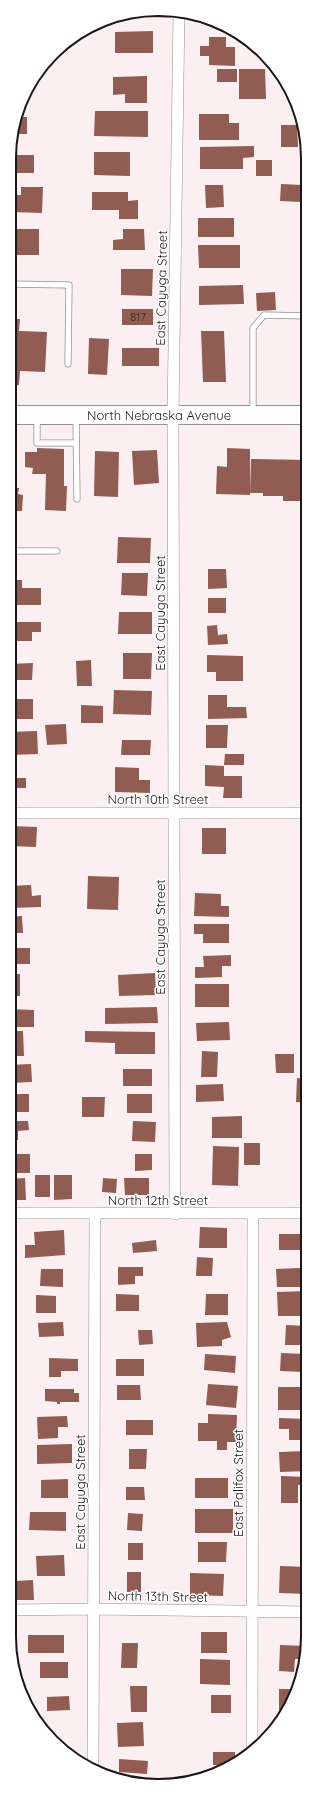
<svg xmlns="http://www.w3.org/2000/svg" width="317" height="1795" viewBox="0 0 317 1795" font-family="Quicksand,sans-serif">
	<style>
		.building { fill: #915c52 }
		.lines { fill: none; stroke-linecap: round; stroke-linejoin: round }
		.lane-casing { stroke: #9a8e90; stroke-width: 7 }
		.street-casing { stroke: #9a8e90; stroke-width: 12 }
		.primary-casing { stroke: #9a8e90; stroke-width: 20 }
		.lane { stroke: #fff; stroke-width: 5.5 }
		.street { stroke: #fff; stroke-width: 11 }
		.primary { stroke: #fff; stroke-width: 18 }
		.labels { text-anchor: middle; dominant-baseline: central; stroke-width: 3; stroke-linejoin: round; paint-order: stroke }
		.number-label { font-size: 11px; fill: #382826 }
		.street-label { font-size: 13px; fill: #1b1718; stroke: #fff }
		.rim { fill: none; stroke: #1b1718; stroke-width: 2 }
	</style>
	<rect width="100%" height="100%" fill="#fbeff1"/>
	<!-- building -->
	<path class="building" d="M153,31V53H115V32Z
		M209,37H226V47H235V66L209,65V56H200V46H209Z
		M217,69H237V82H217Z
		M239,69H265L266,99H239Z
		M147,76V103H125V94L113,95V77Z
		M95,111H148V137L94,136Z
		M199,114H229V123H239V140H199Z
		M18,117H27V134H12Z
		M281,125H297L298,147H281Z
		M254,146V157L243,158V169H200V147Z
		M94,152H130V176L94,175Z
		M10,155H34V173H10Z
		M256,160H272V176H256Z
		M281,184L302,185L301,202L280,201Z
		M205,185H223L224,207L206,208Z
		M21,187H43L42,213L10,212V195H21Z
		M92,192H128V201L138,200V219H119V210H92Z
		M198,218H234V237H198Z
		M10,229H39V255H10Z
		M123,229H144L145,250H113V240L123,239Z
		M198,245H240V268H199Z
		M121,269H153L152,296L121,295Z
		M243,285L244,304L199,305V286Z
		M275,292L276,310L257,311L256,293Z
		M122,309H153V325H122Z
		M10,319H20L19,331L47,332L45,372L20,371L19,385H10Z
		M201,331H224L226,382H203Z
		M89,338L109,339L107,375L88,374Z
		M122,348H159V366H122Z
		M37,448L64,449V486H67L66,511L45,510L46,474H32L33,468L25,467V452H37Z
		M227,448L250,449V495L216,494L217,466L227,467Z
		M157,450L159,483L134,485L132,451Z
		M95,451L119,452L118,497L94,496Z
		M10,452L17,453L16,488H19L18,494L23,495L22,511H16V516H10Z
		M251,459L307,460V501H283V496H263V493H250Z
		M301,522H307V540H301Z
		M118,537L151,538L150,563H117Z
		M208,569H226L227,588L208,589Z
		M122,573H148L147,596L121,595Z
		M10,580H22V588H41V605H10Z
		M208,598H226V613H208Z
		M119,612H152V634H118Z
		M10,622H41V632H32V641H10Z
		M217,625L218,635L227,634L228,644L208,645L207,626Z
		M123,653H152L151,679H123Z
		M207,655L243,656V681H216V672H207Z
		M91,660L92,686H77L76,661Z
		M33,663L32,680H10V664Z
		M114,690L152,691L151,715L113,714Z
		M208,695H227V707H246L247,718L208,719Z
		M10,699H33V719H10Z
		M81,705L103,706V723H81Z
		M66,724L67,744L47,745L45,725Z
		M206,725H228L227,748H206Z
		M37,731L38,754L10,755V732Z
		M122,740H151L150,755H121Z
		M225,754H244V765H224Z
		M205,765L224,766V776H242V798H223L224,787L205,786Z
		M115,767L139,768V780H150V793L115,792Z
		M10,768H15V778H26V788H10Z
		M301,774H307V793H301Z
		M10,826L37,827L36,847L10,846Z
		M202,828H226V854H202Z
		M88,876L119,877L118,910L87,909Z
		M31,885L32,896L41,895V907L10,908V886Z
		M195,893L221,894V906H229V917L194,916Z
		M304,895H307V913H304Z
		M22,916L23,933H10V917Z
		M194,924H229V943H203V934H194Z
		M10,948H30V964H10Z
		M231,955V966H222V977L195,978V967H204L203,956Z
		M155,973L156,995L119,996L118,975Z
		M10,974H20V996H10Z
		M195,984H229V1007H195Z
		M157,1007L158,1023L105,1024V1008Z
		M10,1009L34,1010V1027H10Z
		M229,1022L230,1040L197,1041L196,1023Z
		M10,1031H23L24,1056H9Z
		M85,1031L155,1032V1054H115V1043L85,1042Z
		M202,1051L218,1052L217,1077H201Z
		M275,1054H294V1073H276Z
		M31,1064L32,1082L9,1083V1065Z
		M123,1069H152V1086H123Z
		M297,1078L307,1079V1103L296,1102Z
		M223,1084L224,1101L196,1102V1085Z
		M9,1094H29V1112H9Z
		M127,1094H152V1113H127Z
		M82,1097H105L104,1117H82Z
		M242,1116V1138H212V1117Z
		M9,1121H28L29,1130L18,1131V1140L9,1141Z
		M133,1121L156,1122L155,1142L132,1141Z
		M244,1143H260V1165H244Z
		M213,1146L239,1147L238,1186L212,1185Z
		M9,1154H30V1173H9Z
		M135,1154H152V1170L135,1171Z
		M35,1175H50V1197H35Z
		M54,1175H72V1199L54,1200Z
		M25,1178L26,1200H9V1179Z
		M103,1178L117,1179L116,1193L102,1192Z
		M124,1178H149V1195H125Z
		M200,1227L227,1228V1248H199Z
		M64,1230L65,1255L25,1258V1245H35L34,1232Z
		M279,1234H302V1250H279Z
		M156,1240L157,1251L133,1253L132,1243Z
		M197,1257L213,1258L212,1276H196Z
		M118,1267H143V1276H135V1284L118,1285Z
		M300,1268L301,1287H277L276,1269Z
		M41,1269H63V1287L40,1286Z
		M307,1291V1316H278L277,1292Z
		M116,1294L139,1295V1311H116Z
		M206,1294H228V1315H205Z
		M36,1295L56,1296V1313H36Z
		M63,1322L64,1336L39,1337L38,1323Z
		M227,1322L231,1337L222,1340V1346L197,1347L196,1323Z
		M286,1325L306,1326L305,1345H285Z
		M138,1330H152L153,1344L139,1345Z
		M281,1353L304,1354V1372L280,1371Z
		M205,1354L236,1356L235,1373L204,1370Z
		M49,1358L78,1359V1371H61V1377H49Z
		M116,1359H144V1376H116Z
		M208,1384L238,1386L236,1408L206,1405Z
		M117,1385H140L141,1400H117Z
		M278,1387H305L304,1410H278Z
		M45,1389H74V1393H79V1402H60V1404H57V1402L45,1401Z
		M208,1414L237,1415L236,1442H227V1450H217V1441H198V1423H208Z
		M67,1416L68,1427H58V1438L38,1439L37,1417Z
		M279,1418L307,1419V1440H289V1429H279Z
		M126,1420H153V1435H126Z
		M72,1444V1463L37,1464V1445Z
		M129,1449H147L146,1469H129Z
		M307,1451V1471L280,1472L279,1452Z
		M281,1476L307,1477V1485H298V1503H281Z
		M195,1478H228V1498H195Z
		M68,1479V1498H41V1480Z
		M126,1487H144L145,1500H126Z
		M195,1509H233V1533H195Z
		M30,1512H66V1531L29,1530Z
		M128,1513L143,1514L142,1531L127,1530Z
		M198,1542H227L226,1562H198Z
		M128,1543H143V1560H128Z
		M64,1555L65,1576H37L36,1556Z
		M280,1566L307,1567V1594L279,1593Z
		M127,1572H141V1592H127Z
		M190,1573L224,1574L223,1596L190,1595Z
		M33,1580L34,1600H17L16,1581Z
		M201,1632H227V1653H201Z
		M28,1635H64V1653H28Z
		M122,1643H138L137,1668H121Z
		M280,1645L307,1646L306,1659H295L294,1672L279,1671Z
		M200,1659L230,1660V1685L200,1684Z
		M40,1662H68V1678H40Z
		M130,1686H147V1712H131Z
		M279,1689H295L288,1710H279Z
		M211,1695H231V1713H211Z
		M69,1696L70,1710L47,1711V1697Z
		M143,1722L144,1746L118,1747L117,1723Z
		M213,1752H235V1762L228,1765H213Z
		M119,1759L148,1761L147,1774L119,1772Z"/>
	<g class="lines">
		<defs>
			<path id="lane" d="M10,284L69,285L68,364
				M253,412V328L264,315L308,316L307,413
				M37,417V443H76
				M76,418L77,499
				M10,551H57"/>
			<path id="street" d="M158,12H182
				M10,813H307
				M9,1213H307
				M175,1214L173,415L179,12
				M9,1610L94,1609L307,1612
				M252,1752L253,1214
				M93,1771L95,1214"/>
			<path id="primary" d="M10,415H307"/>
		</defs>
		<!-- lane casing -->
		<use href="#lane" class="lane-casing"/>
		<!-- street casing -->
		<use href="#street" class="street-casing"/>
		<!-- primary casing -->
		<use href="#primary" class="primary-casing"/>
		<!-- lane -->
		<use href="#lane" class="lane"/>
		<!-- street -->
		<use href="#street" class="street"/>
		<!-- primary -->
		<use href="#primary" class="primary"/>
	</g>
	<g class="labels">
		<!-- number labels -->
		<g class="number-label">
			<text x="138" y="317">817</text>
		</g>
		<!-- street labels -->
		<g class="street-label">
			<text transform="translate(161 288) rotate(-89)">East Cayuga Street</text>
			<text x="159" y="415">North Nebraska Avenue</text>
			<text transform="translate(160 613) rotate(-90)">East Cayuga Street</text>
			<text x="158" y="799">North 10th Street</text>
			<text transform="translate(160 937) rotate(-90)">East Cayuga Street</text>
			<text x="158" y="1200">North 12th Street</text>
			<text transform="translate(238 1483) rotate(-90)">East Palifox Street</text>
			<text transform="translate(80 1492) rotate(-90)">East Cayuga Street</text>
			<text transform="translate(158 1596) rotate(1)">North 13th Street</text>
		</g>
	</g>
	<!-- crop -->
	<path d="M0 0H317V1795H0ZM158 16H159A142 142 0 0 1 301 158V1637A142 142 0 0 1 159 1779H158A142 142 0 0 1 16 1637V158A142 142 0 0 1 158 16Z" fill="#fff" fill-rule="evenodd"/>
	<path class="rim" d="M158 16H159A142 142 0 0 1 301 158V1637A142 142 0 0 1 159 1779H158A142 142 0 0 1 16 1637V158A142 142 0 0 1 158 16Z"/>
</svg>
